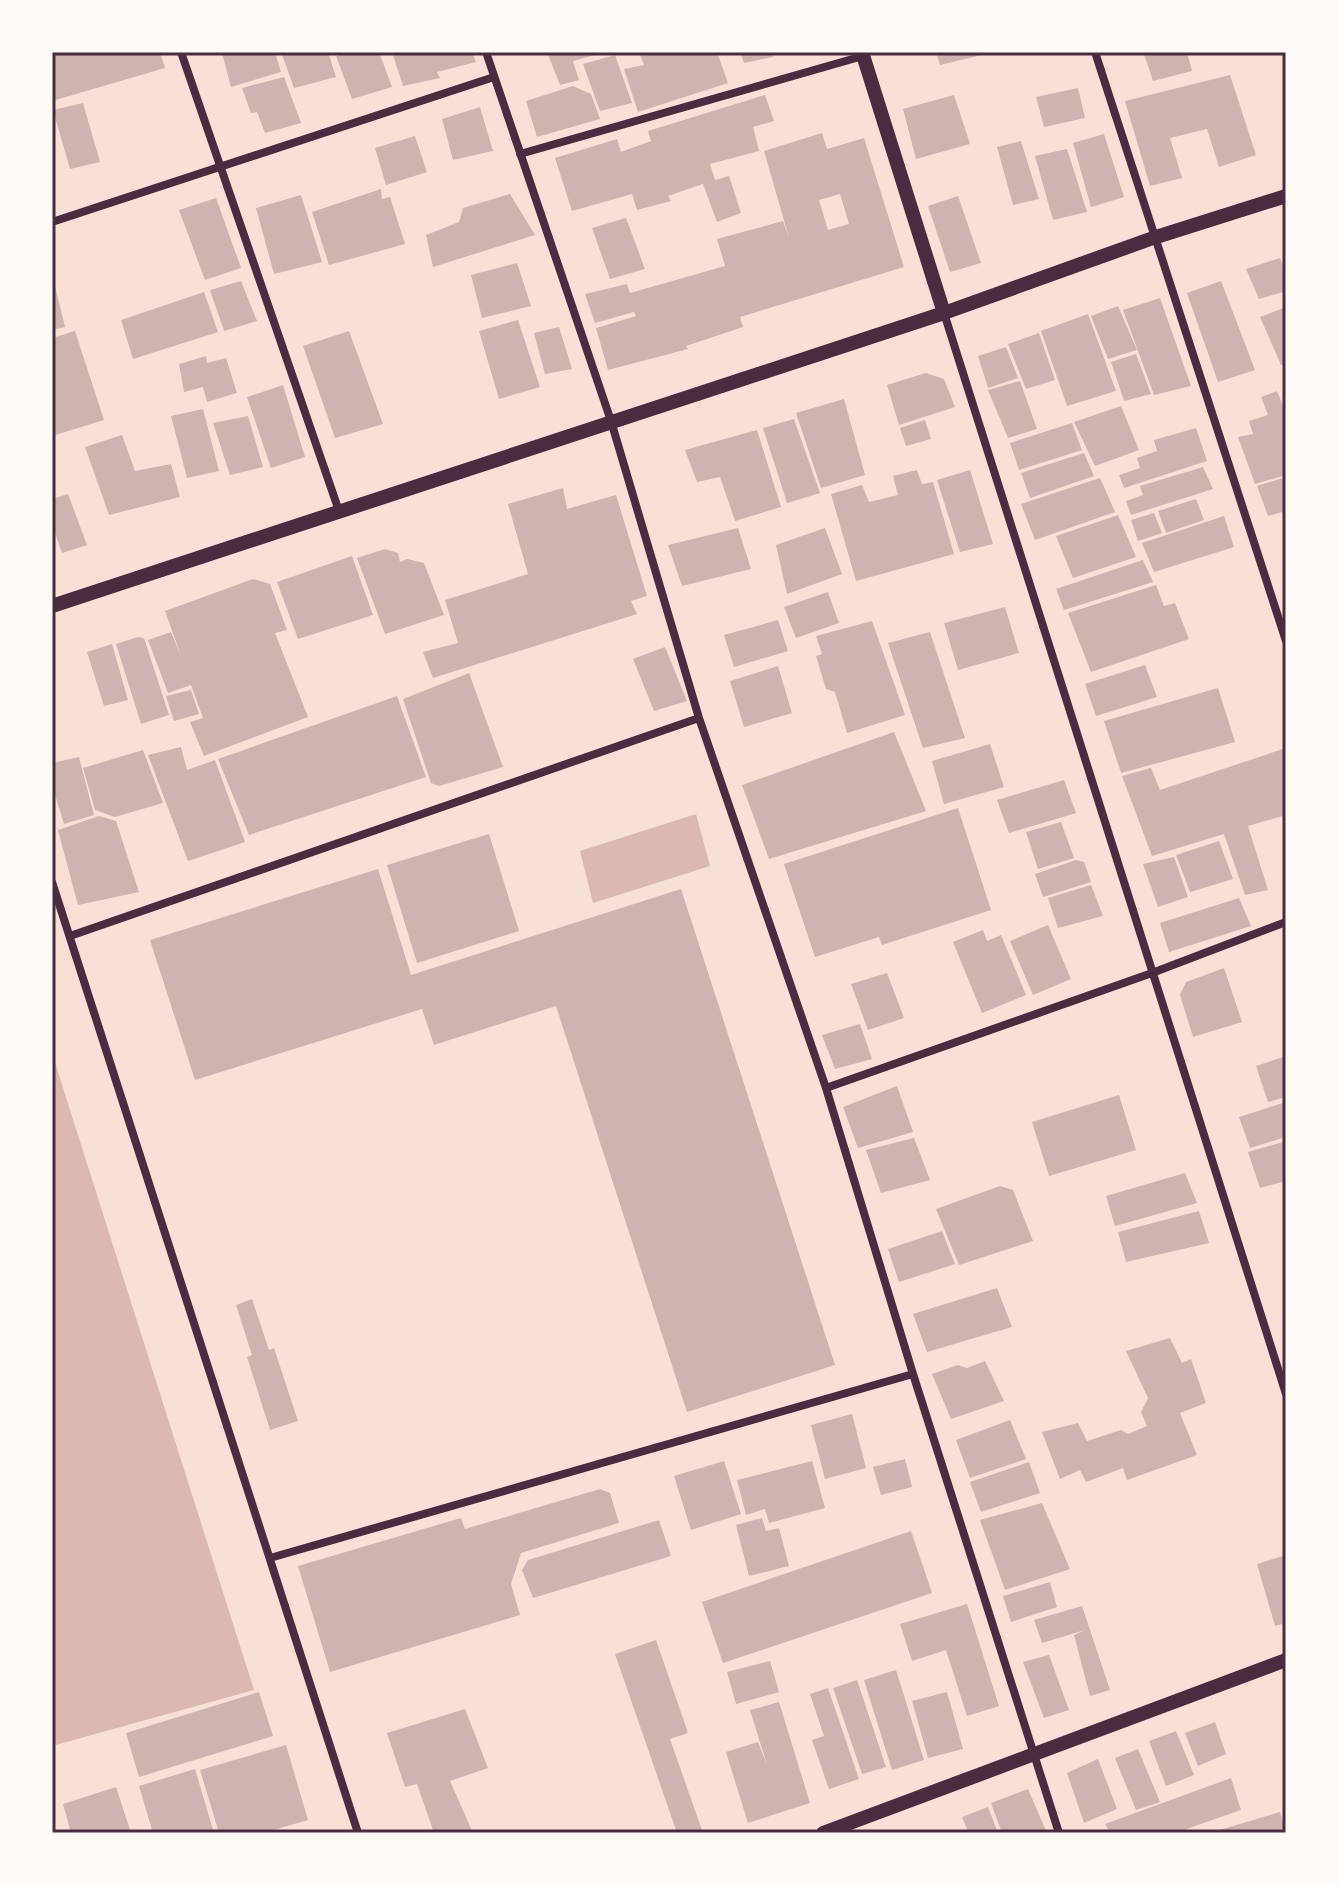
<svg xmlns="http://www.w3.org/2000/svg" width="1338" height="1885" viewBox="0 0 1338 1885" font-family="'Times New Roman',serif">
	<style>
		.water { fill: #dcb8b0 }
		.building { fill: #ccb4b1; fill-rule: evenodd }
		.lines { fill: none; stroke-linecap: round; stroke-linejoin: round }
		.minor { stroke: #4a2c40; stroke-width: 8 }
		.tertiary { stroke: #4a2c40; stroke-width: 14 }
		.neatline { fill: none; stroke: #4a2c40; stroke-width: 3 }
	</style>
	<rect width="100%" height="100%" fill="#f7e1d7"/>
	<!-- water -->
	<path class="water" d="M696,814L710,866L593,903L580,851Z
		M52,1053L254,1690L52,1746Z"/>
	<!-- building -->
	<path class="building" d="M52,52H160L165,68L52,101Z
		M275,52L281,72L231,87L222,53Z
		M281,52H328L336,77L294,88Z
		M349,52H379L392,87L352,99L336,56Z
		M392,52H472L476,62L437,72L440,78L403,86Z
		M547,52H602V53L573,61L579,80L560,85Z
		M639,52H717L728,83L638,112L624,69L644,65Z
		M740,52H771L773,57L744,63Z
		M936,52H990V53L940,65Z
		M1149,52H1187L1192,71L1153,81L1144,54Z
		M615,55L632,103L600,111L583,64Z
		M1230,75L1256,155L1219,167L1207,129L1170,138L1182,178L1150,186L1125,101Z
		M284,77L301,123L265,133L257,112L251,113L242,88Z
		M573,86L591,94L600,119L537,137L526,101Z
		M1078,88L1085,118L1044,127L1036,97Z
		M765,95L774,121L753,127L759,151L710,164L715,180L729,176L741,213L717,222L703,184L668,196L671,201L637,210L632,194L572,211L555,158L617,139L621,152L651,141L648,131Z
		M954,95L970,144L916,159L903,109Z
		M83,103L100,162L70,169L53,110Z
		M480,107L493,151L453,160L442,119Z
		M822,133L827,149L864,138L904,267L740,317L743,327L686,346L688,349L608,370L596,328L636,316L634,312L595,323L585,294L627,284L630,293L725,266L717,239L783,221L789,238L764,151ZM840,194L849,224L828,230L819,200Z
		M1104,134L1124,197L1091,207L1073,143Z
		M415,136L427,172L386,185L375,148Z
		M1021,141L1039,199L1013,205L997,147Z
		M1067,149L1087,212L1053,220L1035,156Z
		M381,189L382,199L390,197L405,244L329,265L312,212Z
		M510,194L535,235L433,267L426,235L459,222L463,208Z
		M301,195L322,262L274,274L256,208Z
		M958,196L981,263L950,272L928,206Z
		M216,198L241,268L205,280L179,210Z
		M626,218L645,269L610,279L592,228Z
		M1280,258L1286,272V291L1259,299L1246,269Z
		M517,263L531,306L482,318L471,275Z
		M53,278L65,327L52,330V279Z
		M241,281L257,321L224,331L210,290Z
		M1221,281L1255,370L1218,382L1187,293Z
		M204,292L218,332L133,359L121,320Z
		M1160,298L1191,386L1154,395L1123,310Z
		M1118,306L1137,350L1108,359L1091,316Z
		M1286,307V364L1281,365L1260,317Z
		M1088,314L1116,391L1067,406L1041,331Z
		M518,320L540,387L499,399L479,331Z
		M559,327L572,369L545,374L534,333Z
		M75,331L104,420L52,436V338Z
		M349,331L383,424L335,438L303,346Z
		M1039,333L1055,380L1026,389L1008,344Z
		M1006,347L1018,378L988,388L978,356Z
		M1136,354L1151,394L1124,401L1111,362Z
		M206,356L207,363L226,358L237,393L207,402L203,387L184,392L179,364Z
		M926,373L944,379L955,407L899,425L887,385Z
		M1020,381L1037,429L1008,438L988,390Z
		M283,385L305,457L271,468L247,397Z
		M1277,391L1283,406L1286,405V475L1255,484L1238,437L1253,434L1249,421L1268,415L1261,397Z
		M844,399L865,475L821,488L796,413Z
		M1121,406L1139,450L1095,466L1074,422Z
		M203,409L219,471L187,478L171,416Z
		M248,416L263,467L230,475L213,423Z
		M794,419L820,493L787,503L763,428Z
		M925,420L931,439L906,446L900,428Z
		M1072,423L1082,450L1019,470L1010,443Z
		M1196,428L1207,461L1124,488L1119,475L1140,468L1137,458L1157,451L1154,440Z
		M757,430L781,507L735,521L720,477L697,482L685,450Z
		M122,435L135,471L171,464L180,497L109,515L85,447Z
		M1084,453L1094,476L1030,498L1021,473Z
		M1203,467L1213,489L1131,515L1126,501L1143,495L1140,486Z
		M917,470L922,484L933,482L954,554L856,581L831,494L862,485L869,502L898,495L893,476Z
		M970,470L993,544L960,552L937,480Z
		M1286,477V511L1268,516L1257,486Z
		M1100,478L1115,512L1035,540L1021,504Z
		M563,488L567,509L616,495L647,596L631,601L637,614L433,678L423,652L458,643L445,600L528,574L508,504Z
		M68,494L87,545L62,553L52,524V499Z
		M1196,499L1204,520L1166,533L1158,511Z
		M1154,513L1162,533L1138,541L1131,520Z
		M1118,515L1136,557L1073,578L1056,536Z
		M1224,516L1234,547L1154,572L1142,543Z
		M738,528L751,569L682,586L668,545Z
		M825,528L842,574L787,594L776,545Z
		M385,549L398,553L400,562L407,559L424,563L444,615L385,634L357,558Z
		M352,556L373,615L298,639L277,582Z
		M1143,560L1153,582L1064,610L1056,589Z
		M253,579L270,584L287,630L275,633L308,717L204,756L190,722L203,718L191,685L168,693L148,640L171,632L181,656L165,611Z
		M1156,585L1164,606L1175,603L1189,639L1091,672L1068,613Z
		M828,592L839,623L796,638L784,607Z
		M1005,607L1019,653L958,670L944,623Z
		M778,620L788,651L734,667L724,635Z
		M872,621L905,715L847,733L835,692L826,689L816,656L822,654L816,636Z
		M930,632L965,738L923,748L888,643Z
		M138,637L144,638L169,715L141,724L116,644Z
		M112,644L128,700L104,706L87,652Z
		M665,647L687,701L654,711L633,659Z
		M1145,665L1157,697L1096,716L1085,684Z
		M778,666L792,713L744,727L730,681Z
		M469,673L503,767L439,786L431,783L403,699Z
		M1218,688L1235,742L1121,773L1104,721Z
		M191,690L199,714L174,721L166,696Z
		M397,696L426,777L249,835L218,759Z
		M894,732L926,811L769,859L742,785Z
		M990,744L1004,787L944,804L932,761Z
		M181,747L187,770L215,760L245,842L188,861L148,755Z
		M1286,748V815L1248,826L1268,890L1245,895L1224,834L1152,856L1122,776L1151,768L1160,790Z
		M143,750L163,803L115,817L95,810L83,768Z
		M79,757L94,815L64,824L52,785V763Z
		M1064,780L1076,813L1009,833L997,800Z
		M958,808L991,910L882,945L879,937L815,957L784,864Z
		M99,816L116,821L139,892L78,905L58,830Z
		M1061,822L1074,858L1038,869L1026,832Z
		M489,834L519,931L417,963L387,865Z
		M1219,841L1233,879L1190,892L1176,855Z
		M1174,857L1188,897L1158,907L1143,864Z
		M1076,860L1084,862L1091,882L1043,897L1035,874Z
		M378,869L411,975L681,889L835,1365L687,1412L556,1006L434,1045L422,1009L195,1080L150,940Z
		M1091,885L1103,916L1058,928L1048,898Z
		M1239,898L1251,926L1169,952L1160,923Z
		M1048,925L1071,979L1033,995L1010,941Z
		M983,930L987,941L1001,935L1026,995L982,1013L953,942Z
		M1224,968L1242,1022L1193,1037L1180,995L1186,982Z
		M887,973L904,1018L868,1030L851,984Z
		M860,1024L872,1059L835,1069L822,1035Z
		M1286,1056V1097L1268,1102L1256,1066Z
		M897,1086L913,1132L858,1148L843,1107Z
		M1119,1095L1136,1150L1049,1176L1032,1122Z
		M1286,1102V1137L1250,1148L1239,1117Z
		M914,1138L930,1180L881,1193L866,1150Z
		M1286,1141V1181L1260,1188L1248,1152Z
		M1185,1173L1197,1203L1115,1226L1106,1196Z
		M1000,1186L1013,1190L1033,1241L959,1265L936,1209Z
		M1199,1211L1209,1243L1126,1262L1118,1232Z
		M942,1231L955,1264L899,1282L888,1249Z
		M997,1288L1012,1327L927,1352L913,1314Z
		M252,1299L269,1350L274,1348L298,1421L270,1430L247,1357L252,1355L236,1305Z
		M1170,1338L1182,1363L1191,1359L1206,1403L1180,1413L1197,1455L1127,1480L1123,1468L1086,1482L1080,1470L1060,1479L1042,1432L1078,1423L1087,1441L1121,1430L1128,1434L1147,1426L1141,1412L1148,1398L1126,1351Z
		M985,1361L1004,1401L951,1419L932,1374L958,1365L967,1368Z
		M852,1414L866,1468L825,1479L811,1425Z
		M1010,1420L1026,1459L970,1478L956,1440Z
		M905,1459L912,1487L881,1495L873,1467Z
		M724,1461L741,1514L691,1530L674,1476Z
		M812,1461L825,1508L769,1523L765,1509L746,1515L737,1480Z
		M1029,1462L1040,1493L981,1512L970,1482Z
		M600,1489L610,1493L619,1523L521,1553L511,1584L520,1615L330,1672L298,1566L461,1518L465,1529Z
		M1042,1503L1070,1569L1005,1590L980,1520Z
		M762,1518L766,1531L779,1528L789,1566L749,1576L736,1525Z
		M659,1520L671,1556L533,1598L522,1570L528,1560Z
		M911,1531L932,1593L723,1663L702,1602Z
		M1286,1555V1623L1275,1626L1257,1564Z
		M1050,1582L1057,1607L1011,1622L1003,1596Z
		M967,1604L999,1706L967,1716L946,1650L912,1661L900,1624Z
		M1082,1606L1110,1690L1090,1696L1074,1635L1085,1630L1042,1643L1034,1620Z
		M656,1640L688,1733L670,1739L703,1833H677L615,1654Z
		M1049,1655L1069,1710L1044,1718L1023,1662Z
		M770,1661L779,1692L736,1704L727,1672Z
		M896,1670L924,1760L892,1770L864,1680Z
		M857,1680L886,1767L862,1774L833,1688Z
		M828,1688L859,1779L829,1789L812,1740L824,1736L810,1694Z
		M259,1692L273,1736L139,1777L126,1733Z
		M947,1692L963,1749L928,1758L912,1701Z
		M779,1702L810,1803L748,1823L726,1752L758,1742L767,1765L750,1710Z
		M465,1709L488,1768L450,1781L473,1833H426L433,1830L417,1784L405,1787L387,1733Z
		M1215,1722L1226,1754L1198,1766L1185,1733Z
		M1176,1731L1194,1775L1166,1786L1149,1741Z
		M286,1745L308,1820L263,1833H219L200,1770Z
		M1138,1749L1160,1802L1136,1810L1115,1758Z
		M1098,1759L1117,1809L1084,1823L1067,1773Z
		M195,1769L214,1833H153L139,1786Z
		M1231,1778L1241,1810L1175,1833H1110L1105,1824Z
		M116,1787L131,1833H71L63,1804Z
		M1028,1789L1047,1833H1002L991,1803Z
		M988,1807L998,1833H969L962,1817Z
		M1280,1812L1286,1833H1213V1832Z"/>
	<g class="lines">
		<!-- minor -->
		<path class="minor" d="M181,52L339,511
			M486,52L611,421L699,718L826,1088L913,1374L1059,1833
			M1095,52L1286,641
			M520,154L863,56
			M52,222L494,77
			M944,313L1286,1394
			M52,882L358,1833
			M70,936L699,718
			M826,1088L1152,973L1286,922
			M270,1558L913,1374"/>
		<!-- tertiary -->
		<path class="tertiary" d="M862,52L944,313
			M52,606L944,313L1153,238L1286,196
			M823,1833L1286,1660"/>
	</g>
	<!-- border -->
	<rect width="1338" height="1885" fill="none" stroke="#fffaf5" stroke-width="108"/>
	<rect x="54" y="54" width="1230" height="1777" class="neatline"/>
</svg>
